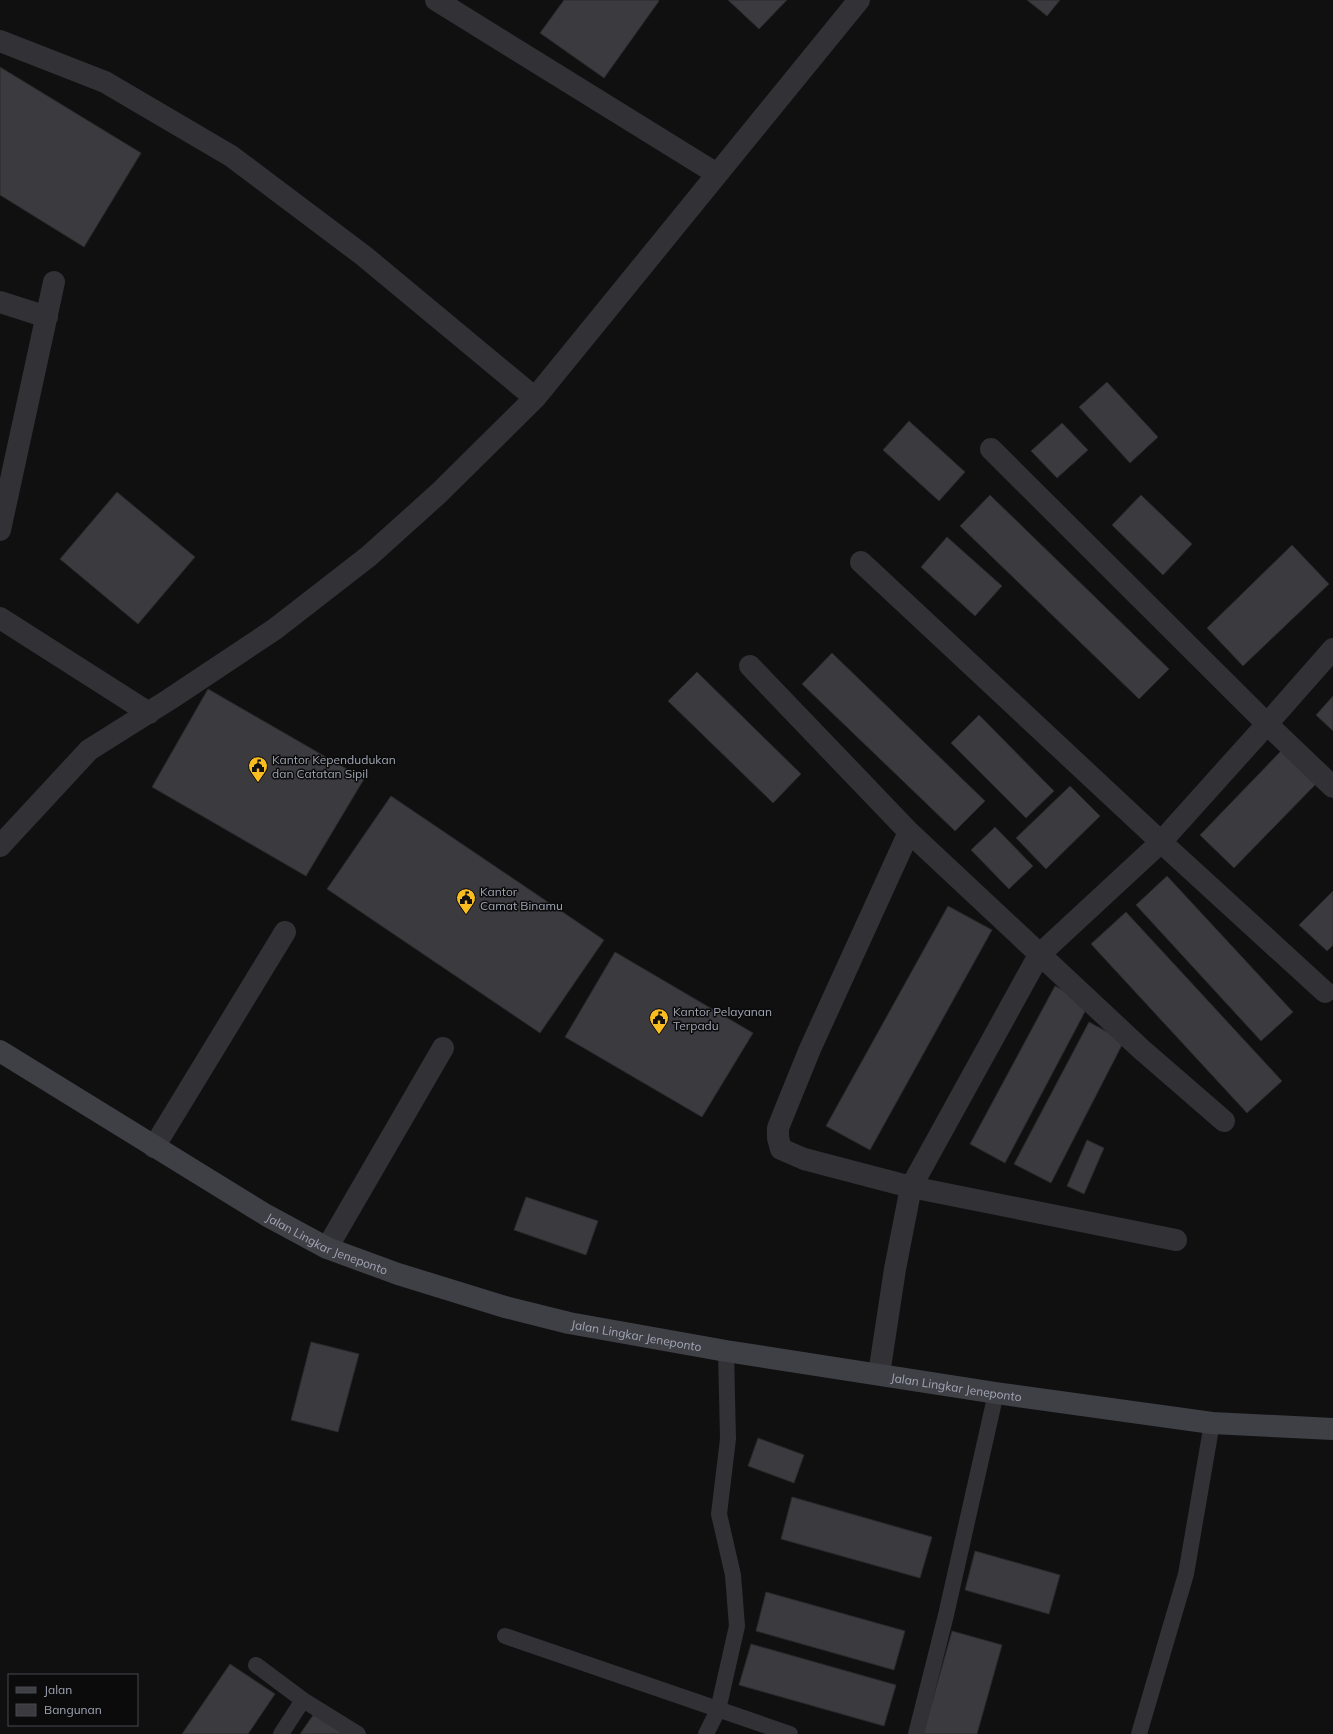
<svg xmlns="http://www.w3.org/2000/svg" width="1333" height="1734" viewBox="0 0 1333 1734" font-family="Mulish,sans-serif">
	<style>
		.building { fill: #3a3a3f; stroke: #2a2a2d }
		.lines { fill: none; stroke-linecap: round; stroke-linejoin: round }
		.lane { stroke: #313136; stroke-width: 16 }
		.street { stroke: #313136; stroke-width: 22 }
		.secondary { stroke: #3f4046; stroke-width: 22 }
		.labels { text-anchor: middle; dominant-baseline: central; stroke-width: 3; stroke-linejoin: round; paint-order: stroke }
		.poi-label { font-size: 12px; fill: #a0a5b3; stroke: #0b0b0c; text-anchor: start }
		.street-label { font-size: 12px; fill: #a0a5b3; stroke: #0b0b0c }
	</style>
	<rect width="100%" height="100%" fill="#101011"/>
	<!-- building -->
	<path class="building" d="M564,0H658L659,1L604,78L540,33Z
		M728,0H787L759,29Z
		M1027,0H1060L1047,16Z
		M0,67L141,153L84,247L0,195Z
		M1107,382L1158,437L1130,463L1079,407Z
		M909,421L965,472L939,501L883,450Z
		M1062,423L1088,450L1057,478L1031,451Z
		M117,492L195,557L138,624L60,559Z
		M990,495L1169,669L1139,699L960,526Z
		M1141,495L1192,544L1163,575L1112,525Z
		M947,537L1002,586L975,616L921,567Z
		M1292,545L1329,584L1243,666L1207,628Z
		M832,653L985,801L955,831L802,684Z
		M697,672L801,774L773,803L668,701Z
		M208,689L364,779L306,876L152,787Z
		M1333,696V731L1316,715Z
		M979,715L1054,791L1026,818L951,743Z
		M1281,751L1316,784L1234,868L1200,835Z
		M1070,786L1100,816L1046,869L1016,838Z
		M391,796L604,940L540,1033L327,889Z
		M995,827L1033,866L1009,889L971,850Z
		M1167,876L1293,1012L1261,1041L1136,905Z
		M1333,891V945L1327,951L1299,925Z
		M948,906L992,930L870,1150L826,1126Z
		M1126,912L1282,1081L1247,1113L1091,944Z
		M615,952L753,1033L702,1117L565,1037Z
		M1055,986L1089,1004L1005,1163L970,1144Z
		M1089,1022L1124,1041L1051,1183L1014,1164Z
		M1087,1140L1104,1148L1084,1194L1067,1186Z
		M526,1197L598,1221L586,1255L514,1230Z
		M311,1342L359,1354L338,1432L291,1420Z
		M758,1438L804,1455L794,1483L748,1466Z
		M792,1497L932,1537L920,1578L781,1539Z
		M975,1551L1060,1575L1049,1614L965,1590Z
		M766,1592L905,1631L894,1670L756,1631Z
		M952,1631L1002,1645L977,1734H923Z
		M751,1644L896,1685L884,1726L739,1685Z
		M230,1664L275,1694L248,1734H182Z
		M316,1711L350,1734H300Z"/>
	<g class="lines">
		<!-- lane -->
		<path class="lane" d="M505,1636L790,1734
			M256,1665L303,1700L358,1734
			M281,1734L303,1700
			M706,1734L718,1710L737,1626L733,1575L719,1514L728,1439L726,1351
			M916,1734L946,1615L996,1393
			M1139,1734L1186,1574L1212,1423"/>
		<!-- street -->
		<path class="street" d="M436,0L717,174
			M0,41L105,82L231,156L364,256L535,398
			M0,302L47,317
			M991,449L1267,724L1333,787
			M0,530L54,282
			M861,562L1161,842L1325,992
			M0,618L149,713
			M750,666L909,832L1141,1049L1224,1121
			M909,832L810,1049L788,1103L778,1128V1138L781,1149L804,1159L911,1187L1176,1240
			M0,846L89,750L170,699L275,629L369,556L439,493L535,398L859,0
			M154,1147L285,932
			M327,1248L443,1048
			M879,1374L895,1269L911,1187L1039,955L1161,842L1267,724L1333,649"/>
		<!-- secondary -->
		<path class="secondary" id="s1" d="M0,1051L266,1215L327,1248L398,1274L505,1307L569,1323L726,1351L996,1393L1212,1423L1333,1429"/>
	</g>
	<!-- icons -->
	<defs>
		<symbol id="civic-pin" viewBox="-11 -11 22 30"><path d="M0 17L-7.5 6A9.5 9.5 0 1 1 7.5 6Z" fill="#fabd1f" stroke="#0b0b0c"/><path d="M-.6-6.5H3V-4.5H.6V-3L4-1V1h2V6H-6V1h2V-1L-.6-3ZM-1.2 2.5V6h2.4V2.5Z" fill="#111"/></symbol>
	</defs>
	<g fill-rule="evenodd">
		<use href="#civic-pin" x="247" y="755" width="22" height="30"/>
		<use href="#civic-pin" x="455" y="887" width="22" height="30"/>
		<use href="#civic-pin" x="648" y="1007" width="22" height="30"/>
	</g>
	<g class="labels">
		<!-- poi labels -->
		<g class="poi-label">
			<text x="272" y="759">Kantor Kependudukan<tspan x="272" dy="14">dan Catatan Sipil</tspan></text>
			<text x="480" y="891">Kantor<tspan x="480" dy="14">Camat Binamu</tspan></text>
			<text x="673" y="1011">Kantor Pelayanan<tspan x="673" dy="14">Terpadu</tspan></text>
		</g>
		<!-- street labels -->
		<g class="street-label">
			<text stroke="none"><textPath href="#s1" startOffset="380">Jalan Lingkar Jeneponto</textPath></text>
			<text stroke="none"><textPath href="#s1" startOffset="704">Jalan Lingkar Jeneponto</textPath></text>
			<text stroke="none"><textPath href="#s1" startOffset="1028">Jalan Lingkar Jeneponto</textPath></text>
		</g>
	</g>
	<!-- legend -->
	<rect x="8" y="1674" width="130" height="52" fill="#0b0b0c" stroke="#47494f"/>
	<rect x="16" y="1687" width="20" height="6" fill="#3f4046" stroke="#47494f"/>
	<text x="44" y="1694" font-size="12" fill="#a0a5b3">Jalan</text>
	<rect x="16" y="1704" width="20" height="12" fill="#3a3a3f" stroke="#47494f"/>
	<text x="44" y="1714" font-size="12" fill="#a0a5b3">Bangunan</text>
</svg>
